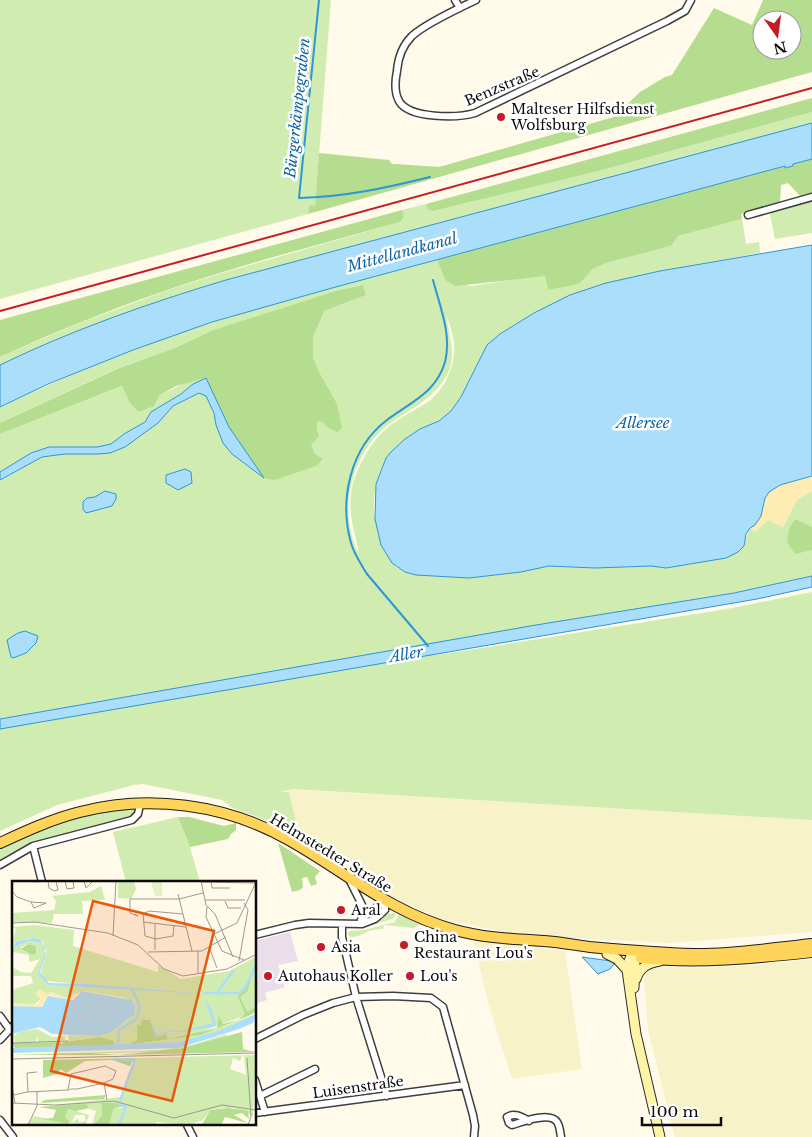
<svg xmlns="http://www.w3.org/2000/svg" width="812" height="1137" viewBox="0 0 812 1137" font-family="'Libre Baskerville',serif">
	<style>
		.industrial { fill: #eadeeb }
		.farmland { fill: #f7f2c8 }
		.green { fill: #d1ecb1; fill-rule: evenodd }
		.forest { fill: #b4dd8f; fill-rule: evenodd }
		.sand { fill: #ffecb2 }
		.water { fill: #aadefa; stroke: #2d96d6 }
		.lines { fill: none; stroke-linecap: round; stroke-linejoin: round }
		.stream { stroke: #2d96d6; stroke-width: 2 }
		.minor-casing { stroke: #3e3e3e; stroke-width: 9 }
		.secondary-casing { stroke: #2d2d2d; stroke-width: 11 }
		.primary-casing { stroke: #1c1c1c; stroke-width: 12 }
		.minor { stroke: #fff; stroke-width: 6 }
		.secondary { stroke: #fff3a5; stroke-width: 9 }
		.primary { stroke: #ffd45a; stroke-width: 10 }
		.rail { stroke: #c41b26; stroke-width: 2 }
		.poi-dot { fill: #c41b26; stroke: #fff; stroke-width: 2 }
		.labels { text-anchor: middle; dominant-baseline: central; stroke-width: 5; stroke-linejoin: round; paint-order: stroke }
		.street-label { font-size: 14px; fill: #0b0b0b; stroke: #fff }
		.poi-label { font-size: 14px; fill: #0b0b0b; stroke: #fff; text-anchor: start }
		.water-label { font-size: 15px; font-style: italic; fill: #0d65a5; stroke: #fff }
		.inset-river { fill: none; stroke: #aadefa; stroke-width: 2.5 }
		.inset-road { fill: none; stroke: #9d9a91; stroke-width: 1 }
		.view { fill: #e8590c; fill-opacity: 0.15; stroke: #e8590c; stroke-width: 2.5 }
		.inset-edge { fill: none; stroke: #0b0b0b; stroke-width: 2.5 }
	</style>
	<rect width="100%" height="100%" fill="#fffaea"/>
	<!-- industrial -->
	<path class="industrial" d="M290,932L298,961L278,965L285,987L265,993L267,1000L255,1004V941Z"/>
	<!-- farmland -->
	<path class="farmland" d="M286,789L812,820V932L668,943L519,935L441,919L383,893L299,835Z
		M473,939L565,951L582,1069L512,1079L489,1006Z
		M812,959V1137H675L648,1031L644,979L649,969L657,967L702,968L754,965Z"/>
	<!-- green -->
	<path class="green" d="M0,0H331L315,207L309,206L308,214L0,299Z
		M812,112V123L179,294L81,330L0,365V357L72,326L165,291L215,275L400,222L404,217L402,210L426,204L428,210L433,211L595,172Z
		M812,193V233L775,239L770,214L780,203Z
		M742,219L746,244L759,242L760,253L660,271L606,283L570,295L534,313L500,334L487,345L461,397L451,411L439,421L413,433L391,452L381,469L376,484L374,499V514L385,552L396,567L405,572L416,575L469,578L521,572L549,566L595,568L651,566L666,568L726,558L742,549L750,528L755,532L768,520L783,527L797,499L812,491V576L734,593L429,644L437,655L727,609L812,592V820L292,789L281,792H289L299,835L260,818L232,808L222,800L143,784L134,785L57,805L0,831V434L123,386L130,403L140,412L155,405L160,395L185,383L324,311L366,295L363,285L335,291L213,330L175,348L118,368L0,423V407C69,375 139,346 211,323C285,299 361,280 437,260L445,280L471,286L529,277L545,276L548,290L579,284L593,269L606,263L671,246L678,236ZM447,317C450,325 453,334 454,343C456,363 446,388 429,401C416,410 400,417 387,428C371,441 353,473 351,494C348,517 356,534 359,554C337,513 351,453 388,425C411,408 434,400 448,373C457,354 448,335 447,317Z
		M136,809L135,813L129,818L32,843L0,862V849C44,828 87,811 136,809Z
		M178,817L190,847L200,882H126L113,832Z
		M396,913L393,919L364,927L354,928V926L388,914Z
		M399,914L421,924L414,928L384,925L383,929C367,928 361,938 350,937L348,934L349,931L364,930L395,922Z"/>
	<!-- forest -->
	<path class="forest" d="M763,0H812V72L308,214L309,205L315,206L319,153L389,160L392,164H396L439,167L614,117L640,92L665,77L672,75L714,8L752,25ZM762,20H792V50H762Z
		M812,98V112L595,172L433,211L428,210L426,204Z
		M812,159V193L801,197L788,183L781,185L780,203L741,214L742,219L678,236L671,246L606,263L593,269L579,284L548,290L545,276L456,286L445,280L437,260L785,166L786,168L793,166V164Z
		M402,210L404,217L400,222C329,242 258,260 188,283C124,304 61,329 0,357V320Z
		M363,285L366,295L324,311L313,337V358L320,374L337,404L342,428L337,432L327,427L323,422L317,421V431L319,436L311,445L315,454L323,459L316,466L274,480L264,478L229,427L205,378L176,386L160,395L154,406L139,412L130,403L122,386L0,434V423L119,368L175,348L213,330L335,291Z
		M795,519L812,527V550L795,554L787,542L789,529Z
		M178,817H189L224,826L236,823V830L231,834L228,839L190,847Z
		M278,843L320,871L315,877L317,884L311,886L307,877L302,878L303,887L300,890L292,892Z"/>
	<!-- sand -->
	<path class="sand" d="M812,476V491L797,500L783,527L768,520L755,532L750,528C766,518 759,506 767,494C776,482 799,480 812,476Z"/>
	<!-- water -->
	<path class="water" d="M812,123V159L793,164V166L785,168V166L332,288L212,322L133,350L48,384L0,407V365C72,330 149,303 226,280Z
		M812,245V476L780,485L769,492L765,498L761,516L755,525L750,528L746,534L744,546L738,552L726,558L666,568L651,566L595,568L549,566L521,572L469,578L416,575L405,572L392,563L381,545L375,519L376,484L386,458L391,452L405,439L420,429L439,421L451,411L461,397L487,345L500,334L534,313L570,295L606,283L660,271Z
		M206,378L229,427L264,478L232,454L223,443L216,425L214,413L206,396L199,393L173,406L158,423L125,447L110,453L98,454H65L42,457L0,480V472L31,453L49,447H97L111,444L124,434L145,422L151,412L181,394L193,384Z
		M185,469L191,472L192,483L178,490L166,483V475Z
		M105,491L116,494V499L112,506L86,513L83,509V502L87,498L95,497Z
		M812,576V587L757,599L0,729V719L536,625L734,593Z
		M25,631L38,636L36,643L26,653L13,658L11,657L7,640L18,633Z
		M582,957L611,961L614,964L610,969L598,974Z"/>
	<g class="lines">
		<!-- stream -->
		<path class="stream" d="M319,0L299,198C344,197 386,188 430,177
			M428,646L367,574C361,564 354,554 351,543C339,500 350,448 387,420C411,402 436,393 445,362C452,335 440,307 433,280"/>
		<defs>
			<path id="minor" d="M455,0L460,8
				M476,0C459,8 425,24 412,36C403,45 398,58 397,71C395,81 394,92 399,101C409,119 458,118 475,113L667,21L685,11L691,0
				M748,215L812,197
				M33,846L42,882
				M0,865L33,846L132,820L138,814L140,804
				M349,879L362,905V919
				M361,920L379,905L385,902
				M342,924V937L356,997L387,1096
				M255,935L295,925L309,923L362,924L375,919L385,910V902
				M0,1016L10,1030
				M255,1039L303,1015L333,1003L356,997L393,996L431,998L443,1007L473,1115L475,1126L474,1137
				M0,1040L14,1025
				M255,1080L265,1112
				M260,1096L315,1069
				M255,1113L465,1085
				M0,1120L13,1137
				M529,1121C522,1117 515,1112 507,1117L509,1123L512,1125C522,1122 550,1111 557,1122C560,1126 560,1132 561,1137
				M186,1123L193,1137"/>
			<path id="secondary" d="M633,951L629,961L627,970L636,1034L660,1137
				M633,951L635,962L634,988
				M607,954L617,959L627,970
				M636,979C640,967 648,963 660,961"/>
			<path id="primary" d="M0,843C26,831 52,819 80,812C148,794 225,804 287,839C345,871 389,912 455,930C484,938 514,939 544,941C559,942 575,945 590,947C624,950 659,953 693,954C732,955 773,948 812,944
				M641,958C699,964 755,958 812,952"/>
		</defs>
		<!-- minor casing -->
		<use href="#minor" class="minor-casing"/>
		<!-- secondary casing -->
		<use href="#secondary" class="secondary-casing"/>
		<!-- primary casing -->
		<use href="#primary" class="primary-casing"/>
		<!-- minor -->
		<use href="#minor" class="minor"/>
		<!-- secondary -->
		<use href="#secondary" class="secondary"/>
		<!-- primary -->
		<use href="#primary" class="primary"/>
		<!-- rail -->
		<path class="rail" d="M0,311L812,88"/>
	</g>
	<!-- markers -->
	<g class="poi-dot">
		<circle cx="501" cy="117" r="5"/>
		<circle cx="341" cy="910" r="5"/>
		<circle cx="404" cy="945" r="5"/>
		<circle cx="321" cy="947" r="5"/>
		<circle cx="268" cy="976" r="5"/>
		<circle cx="410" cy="976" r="5"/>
	</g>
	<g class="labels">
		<!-- street labels -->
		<g class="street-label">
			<text transform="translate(502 86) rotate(-23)">Benzstraße</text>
			<text transform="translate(331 853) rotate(31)">Helmstedter Straße</text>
			<text transform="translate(358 1087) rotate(-8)">Luisenstraße</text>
		</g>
		<!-- poi labels -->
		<g class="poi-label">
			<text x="511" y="109">Malteser Hilfsdienst<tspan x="511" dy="16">Wolfsburg</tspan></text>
			<text x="351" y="910">Aral</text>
			<text x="414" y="937">China<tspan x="414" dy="16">Restaurant Lou's</tspan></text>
			<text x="331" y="947">Asia</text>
			<text x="278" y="976">Autohaus Koller</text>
			<text x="420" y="976">Lou's</text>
		</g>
		<!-- water labels -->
		<g class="water-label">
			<text transform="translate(297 108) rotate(-84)">Bürgerkämpegraben</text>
			<text transform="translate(402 252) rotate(-15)">Mittellandkanal</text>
			<text x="643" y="422">Allersee</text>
			<text transform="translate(406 654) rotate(-10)">Aller</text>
		</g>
	</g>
	<!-- overview -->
	<g transform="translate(12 881)">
		<rect width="244" height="244" fill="#fffaea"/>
		<path d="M106,0H122L124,8L119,18L106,17ZM89,5L93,19L70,20L71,33H42L40,42L0,41V32L42,29L44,20L40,15L78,11ZM23,44L62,49L61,65L146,91V84L169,98L217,90L244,76V126L234,134L178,155L156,158L154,153L117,164L189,154L244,133L209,149L167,161L104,165L102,160L88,156L57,160L56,154L85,155L99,151L120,136L122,121L113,117L72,110L54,117L39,111L21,124L0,122V109L21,102L19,95H0V86L9,91L19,92L28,78L17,81V74L0,71V67L17,60L29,62L33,70L26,93L36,104L120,108L34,100L29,91L34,70L31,61L18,57L0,63L4,48L0,46ZM16,63L24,65L26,72L20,74L10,69L9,66ZM25,148L40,156L53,155V159L26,161V156L23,161H3L2,155L7,151ZM214,153L215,155L185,164L146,171L2,174L149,169L180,164ZM244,174L241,235L222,227H211L198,229L191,239L176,244L144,241V244H97L102,227H113L93,223L89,224L90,234L80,244L84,230L75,227L74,223L50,227L29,226L108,216L122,177ZM230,175H232L234,194L218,188L221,177L228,180ZM56,228L63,230L60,242L66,237L67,241L74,240L72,234H63L64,230L77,234L74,243L58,242L53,237ZM22,235L54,241L57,244H15Z" fill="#d1ecb1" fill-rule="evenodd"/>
		<path d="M16,63L24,65L25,72L20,74L9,68ZM240,96L235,111L228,116L235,131L244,126V131L234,136L189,154L116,164L125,159V143L128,145L130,139H138L143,156L154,153L156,158L205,147L207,135L211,143L226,139L233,133L226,115ZM230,151L231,168L243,171L108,174L171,167ZM88,156L102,160L104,165L3,167L1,162L48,161L50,163L51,161ZM77,172L104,174H2L33,173ZM122,177L118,185L100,179L73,180L54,192L49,188L45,193L31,197V179ZM94,214L92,218L29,222L32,219ZM89,222H103L114,225L102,227L97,244H81L90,234ZM74,223L77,227L64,230L61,241L63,230L56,228L53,236L58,241L56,243L31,238L41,237L44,229L27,226ZM217,227L236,230L237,238L230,232L222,234L236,242L213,236L209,244H190L198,229Z" fill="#b4dd8f"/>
		<path d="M27,108L34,112L32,114L39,111L54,117L68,113L57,119L37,114L29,126L0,125V122L26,123L29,118L23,113Z" fill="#ffecb2"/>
		<path d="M139,0H150V15H143Z" fill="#e3f2c4"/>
		<path d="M21,57L28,59L33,66V75L28,91L37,102L74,103L194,113L36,104L26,93L33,70L29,62L17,60L0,67L4,61ZM70,110L120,119L123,125L122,134L99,151L86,155L40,153L28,146L0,153V125L30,126L36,115L61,119ZM192,115L201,132L204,145L172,151L160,150L143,156L138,139L145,154L158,149L171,150L201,142ZM244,133L241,142L227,148L167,167L0,172V167L167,161L209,149Z" fill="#aadefa"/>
		<path class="inset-river" d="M191,112H227L233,107L244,84M204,113L222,89M106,162L107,149L123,139L127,132V123L120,108M102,178L123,179L108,220M107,223L114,226L107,244"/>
		<path class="inset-road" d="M11,0L27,1M36,0L37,7L42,10L46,9L44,0M53,0L55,8L62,7L61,0M72,0L74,7L81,0M189,0L194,24L203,33L221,76M189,1L243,2M199,1L200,7H218M0,10L5,16L19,21L22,27L34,22M166,13L180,70M193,19H233M213,20L216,27H229M19,21L34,22M195,26L194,36L210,70L232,79M123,33L126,35L118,32V18H167L191,12M131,41L174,46M0,42L23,41L96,52L126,64L152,88L171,95L215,88L243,74M143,42V69M162,44L161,55L144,58L133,55L131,33L137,30L171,33M202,53L225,42L244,1M101,55L104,0M197,66L205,87M186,70V93M136,71L190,70L214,56M227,80L236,29L232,22M0,162L56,160M235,177L239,236L236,244M0,178L244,172M92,202L95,219M0,205L3,222M16,211L15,192L25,191M2,214L15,211L56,209L59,208H65L92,202L101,198L104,190L93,185L59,193L56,209M0,222L43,224L102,220L162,237L210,224L244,229M16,244L25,225V211"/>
		<path class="view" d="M81,20L202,50L160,220L39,190Z"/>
		<rect width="244" height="244" class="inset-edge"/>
	</g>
	<!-- north arrow -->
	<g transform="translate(777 35) rotate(166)"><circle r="24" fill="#ffffff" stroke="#9d9d9d"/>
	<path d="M0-4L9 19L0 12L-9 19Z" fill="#c41b26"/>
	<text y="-8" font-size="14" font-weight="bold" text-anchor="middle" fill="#0b0b0b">N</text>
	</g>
	<!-- scale -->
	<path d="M642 1117v8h79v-8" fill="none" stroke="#0b0b0b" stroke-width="2.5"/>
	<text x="650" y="1117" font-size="15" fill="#0b0b0b" stroke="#ffffff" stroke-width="4" paint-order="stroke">100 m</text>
</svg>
